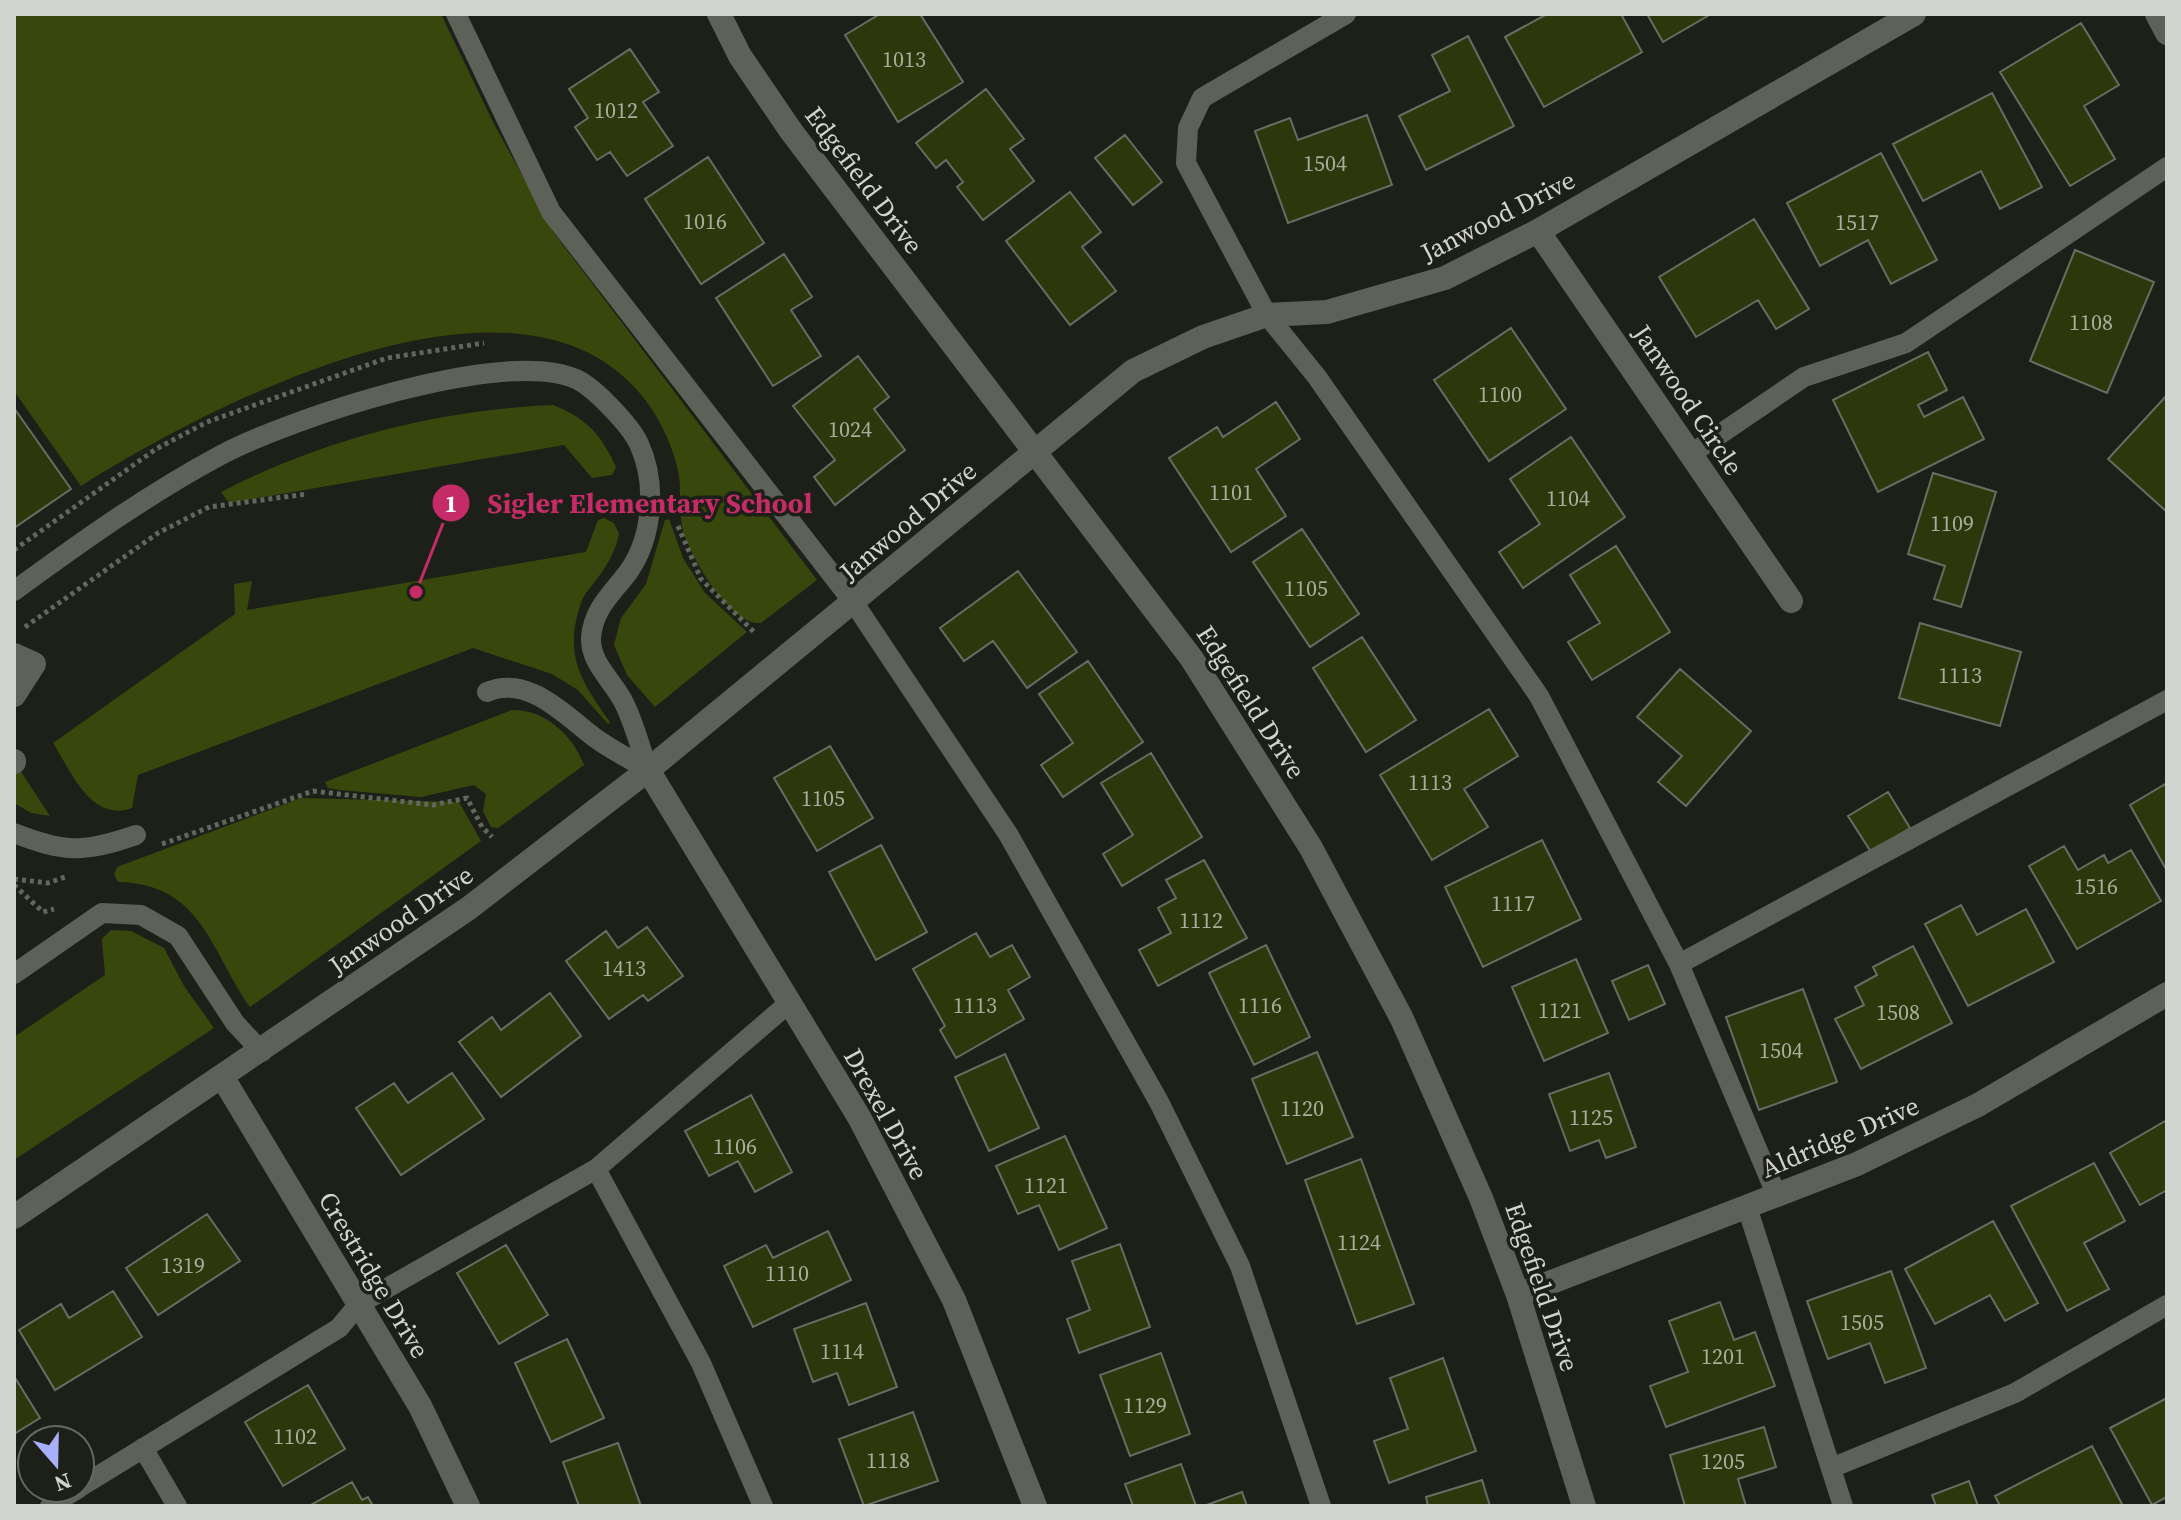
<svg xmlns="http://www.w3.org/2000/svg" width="2181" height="1520" viewBox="0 0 2181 1520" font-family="'Source Serif 4',serif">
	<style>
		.green { fill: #38470c }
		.building { fill: #2c380b; stroke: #696c64; stroke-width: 2 }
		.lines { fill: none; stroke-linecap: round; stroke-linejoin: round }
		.path { stroke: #63665f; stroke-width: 5; stroke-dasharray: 4 4; stroke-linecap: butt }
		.lane { stroke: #5e6158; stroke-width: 20 }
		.street { stroke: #5e6158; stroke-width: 24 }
		.secondary { stroke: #5e6158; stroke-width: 24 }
		.labels { text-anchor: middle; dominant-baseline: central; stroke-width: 7; stroke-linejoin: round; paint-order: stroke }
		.number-label { font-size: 22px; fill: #a8ad9e }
		.street-label { font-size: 26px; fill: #d2d4cf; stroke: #1d2018 }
		.leader { fill: none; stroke: #c42b67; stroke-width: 3 }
		.callout-dot { fill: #c42b67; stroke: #1d2018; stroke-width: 3 }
		.mark-label { font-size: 24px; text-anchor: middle; font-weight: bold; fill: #fff }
		.callout-label { font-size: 28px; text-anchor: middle; font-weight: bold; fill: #c42b67; stroke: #1d2018; stroke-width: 7; stroke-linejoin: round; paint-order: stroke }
	</style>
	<rect width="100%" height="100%" fill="#1d2018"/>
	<!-- green -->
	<path class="green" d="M14,14H441L494,124L554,233L817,580L761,623C730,626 690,556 683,530C678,511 682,489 678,470C671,441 657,412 637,390C510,247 208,406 81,486L14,391Z
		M553,405C586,418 601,434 616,467L612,475L592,478L564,445L229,503L221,492C324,439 437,410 553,405Z
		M604,518L614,523L619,534C614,558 601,574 586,593C581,600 578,612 576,621C567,663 587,689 610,722L608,724L578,690L552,674L473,648L138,775L132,808C91,823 71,771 53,743L235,614L234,584L252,581L247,610L586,552L598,520Z
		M669,519L683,558L705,593L747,632L655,707L627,675L614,645L621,618L646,584L665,520Z
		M512,710C544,709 573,735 584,765L498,828L491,827L483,811L486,794L474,785L421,797L340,790L328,788L325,782Z
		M14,761L50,816L31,813L14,803Z
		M301,798L459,802L481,841L250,1007C210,950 202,884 118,882L114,874L117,867Z
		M111,930L131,931L164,948L184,986L214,1028L14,1160V1037L105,975L102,939Z"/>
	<!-- building -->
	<path class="building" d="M880,14H920L963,82L898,122L845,35Z
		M1547,14H1621L1642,52L1544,107L1505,37Z
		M1647,14H1711L1663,42Z
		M2081,23L2119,85L2084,106L2115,159L2070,186L2000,72Z
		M1468,36L1514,126L1426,170L1399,116L1450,91L1432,55Z
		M630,49L659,92L643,102L673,146L627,176L610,152L597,160L575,127L588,118L569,89Z
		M986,89L1024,139L1010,149L1034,181L983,220L957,187L963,182L946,160L936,168L916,143Z
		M1992,93L2042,187L2000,209L1981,171L1923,201L1893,144Z
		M1367,115L1392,185L1288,223L1255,131L1290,118L1298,140Z
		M1125,135L1162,182L1133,205L1095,158Z
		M1881,153L1937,260L1891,284L1868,240L1820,266L1787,203Z
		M708,157L764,243L701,284L645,199Z
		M1070,192L1101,232L1082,247L1116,291L1070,325L1006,241Z
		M1754,219L1809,309L1776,329L1758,300L1696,337L1659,277Z
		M2075,250L2154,282L2107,393L2030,361Z
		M784,254L812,297L791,310L821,356L773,386L716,298Z
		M1511,328L1566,409L1489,461L1434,380Z
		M1928,352L1947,390L1918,405L1924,417L1963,397L1984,439L1878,492L1833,400Z
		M858,356L889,397L874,409L905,450L835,505L814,477L835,460L793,406Z
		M2167,395V512L2108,459Z
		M1276,402L1300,439L1256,469L1286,516L1231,552L1169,458L1217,427L1223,437Z
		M14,408L71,489L14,528Z
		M1571,437L1625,517L1523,588L1499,552L1540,524L1510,479Z
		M1933,473L1996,492L1961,607L1934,599L1945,566L1908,554Z
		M1302,529L1359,614L1310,647L1253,562Z
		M1616,546L1670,632L1592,680L1568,642L1600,623L1570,575Z
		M1018,571L1077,652L1027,688L993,641L964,661L940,628Z
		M1920,623L2021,652L2000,726L1899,698Z
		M1362,637L1416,720L1366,752L1313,668Z
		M1088,661L1143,742L1063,797L1041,765L1073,743L1039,694Z
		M1680,669L1751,731L1686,806L1658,782L1682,756L1637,717Z
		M1489,709L1518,756L1464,789L1488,827L1432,860L1380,775Z
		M830,746L873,818L817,851L774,778Z
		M1151,753L1202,837L1122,886L1103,854L1133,835L1101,783Z
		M2167,783V871L2130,805Z
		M1888,792L1910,828L1871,852L1848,816Z
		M1542,840L1581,919L1483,967L1445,887Z
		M881,845L927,932L876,960L829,872Z
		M2064,846L2078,870L2104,855L2108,863L2131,850L2161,901L2077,949L2029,866Z
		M1204,860L1247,938L1158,986L1139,950L1171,933L1158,908L1176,898L1166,880Z
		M1961,905L1977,935L2026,909L2054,962L1968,1006L1925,924Z
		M647,927L683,976L648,1001L643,995L609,1019L566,961L606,931L618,948Z
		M976,933L990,957L1012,945L1030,977L1008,990L1024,1019L956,1058L940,1030L945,1026L913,969Z
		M1266,945L1310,1037L1254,1065L1209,973Z
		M1913,946L1952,1023L1861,1069L1835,1019L1864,1005L1855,987L1877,975L1873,967Z
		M1576,959L1608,1033L1544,1061L1512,987Z
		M1648,965L1665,1004L1629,1020L1612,981Z
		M1803,989L1837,1082L1759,1110L1726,1017Z
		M550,993L581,1036L501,1097L459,1042L492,1017L501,1030Z
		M1317,1052L1353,1137L1287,1164L1252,1079Z
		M1005,1054L1039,1128L989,1151L955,1077Z
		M452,1073L484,1119L401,1175L356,1108L394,1083L408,1103Z
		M1609,1073L1636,1147L1606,1158L1599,1140L1570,1151L1549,1094Z
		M751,1095L792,1172L755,1192L738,1161L709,1176L685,1131Z
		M2167,1120V1190L2140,1205L2110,1153Z
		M1065,1136L1107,1228L1059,1250L1039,1205L1018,1214L996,1166Z
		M1361,1159L1414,1304L1357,1324L1305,1180Z
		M2094,1163L2125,1221L2084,1243L2109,1289L2067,1311L2011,1206Z
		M207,1214L240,1261L158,1315L126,1268Z
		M1993,1221L2038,1303L2005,1321L1990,1295L1935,1324L1905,1269Z
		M828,1231L851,1280L753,1327L724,1266L766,1245L773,1258Z
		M1120,1244L1150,1327L1079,1353L1067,1319L1090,1310L1072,1261Z
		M506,1245L548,1315L499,1344L457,1273Z
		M1891,1271L1926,1368L1885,1383L1870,1343L1828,1359L1807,1301Z
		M113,1291L142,1337L55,1390L19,1330L61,1304L69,1318Z
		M1720,1302L1734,1340L1755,1332L1775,1386L1666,1427L1650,1386L1688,1372L1669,1321Z
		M866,1303L897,1387L849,1405L837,1373L813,1382L794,1329Z
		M567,1339L604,1418L551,1442L515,1363Z
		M1161,1353L1190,1434L1130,1456L1100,1375Z
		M1443,1358L1476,1451L1389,1483L1374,1441L1408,1429L1390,1378Z
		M14,1376L40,1418L14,1434Z
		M308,1385L345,1449L283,1486L245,1422Z
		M2167,1398V1497L2152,1505L2110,1428Z
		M913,1412L938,1481L864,1506L839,1439Z
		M1764,1427L1776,1467L1738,1479L1746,1506H1685L1670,1455Z
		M618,1443L641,1506H579L563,1462Z
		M2092,1446L2123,1506H2000L1995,1496Z
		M1181,1464L1196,1506H1133L1125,1484Z
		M1482,1480L1490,1506H1428L1426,1497Z
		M1969,1481L1978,1506H1936L1932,1495Z
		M352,1482L362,1500L368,1497L373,1506H309Z
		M1242,1492L1247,1506H1204Z"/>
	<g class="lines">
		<!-- path -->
		<path class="path" d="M678,526L701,579L755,633
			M14,550L156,449L207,422L387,358L484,343
			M25,627L158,533L209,507L307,494
			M162,844L313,791L433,805L467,798L482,827L492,837
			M14,879L48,883L65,877
			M14,885L43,912L54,909"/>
		<!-- lane -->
		<path class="lane" d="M456,14L551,212L854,603L1008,834L1159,1102L1240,1266L1321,1506
			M1346,14L1202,98L1188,128L1186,163L1267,315L1317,377L1539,696L1679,964L1777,1196
			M1691,454L1804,377L1906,343L2167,167
			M14,591C81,542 148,494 221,455C291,418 503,347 576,379C594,387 631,426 639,444C657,483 653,536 629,571C613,593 593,608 591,638C590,663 613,681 623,701C634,722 640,747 648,770C629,758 607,748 590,734C562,712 526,675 487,692
			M14,833C65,853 84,853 136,835
			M1679,964L2167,700
			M14,974L102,913L141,915L178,936L235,1023L262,1052
			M596,1169L701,1363L763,1506
			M1747,1207L1843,1506
			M143,1448L177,1506
			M1831,1468L2015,1393L2167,1305
			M80,1487L339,1328L359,1304L596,1169L789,1003
			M50,1506L79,1488"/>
		<!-- street -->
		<path class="street" d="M719,14L740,56L791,131L1192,659L1311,848L1402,1019L1481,1198L1518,1295L1584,1506
			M2157,14L2167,33
			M1538,231L1791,601
			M14,655L34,664L14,695
			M14,761V762
			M648,770L859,1117L954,1300L1035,1506
			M223,1078L420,1406L468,1506
			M1518,1295L1857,1164L1978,1105L2167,994"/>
		<!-- secondary -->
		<path class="secondary" d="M14,1217L469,908L648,770L1133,371L1203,337L1267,315L1327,312L1445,278L1538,231L1914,14"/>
	</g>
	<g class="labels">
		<!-- number labels -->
		<g class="number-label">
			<text x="904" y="59">1013</text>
			<text x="616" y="110">1012</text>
			<text x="1325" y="163">1504</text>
			<text x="705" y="221">1016</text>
			<text x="1857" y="222">1517</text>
			<text x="2091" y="322">1108</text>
			<text x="1500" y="394">1100</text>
			<text x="850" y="429">1024</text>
			<text x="1231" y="492">1101</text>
			<text x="1568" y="498">1104</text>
			<text x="1952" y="523">1109</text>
			<text x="1306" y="588">1105</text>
			<text x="1960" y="675">1113</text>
			<text x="1430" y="782">1113</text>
			<text x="823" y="798">1105</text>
			<text x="2096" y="886">1516</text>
			<text x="1513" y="903">1117</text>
			<text x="1201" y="920">1112</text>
			<text x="624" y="968">1413</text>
			<text x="975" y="1005">1113</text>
			<text x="1260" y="1005">1116</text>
			<text x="1560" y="1010">1121</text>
			<text x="1898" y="1012">1508</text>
			<text x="1781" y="1050">1504</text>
			<text x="1302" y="1108">1120</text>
			<text x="1591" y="1117">1125</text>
			<text x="735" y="1146">1106</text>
			<text x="1046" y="1185">1121</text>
			<text x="1359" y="1242">1124</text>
			<text x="183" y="1265">1319</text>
			<text x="787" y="1273">1110</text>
			<text x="1862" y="1322">1505</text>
			<text x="842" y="1351">1114</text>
			<text x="1723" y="1356">1201</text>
			<text x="1145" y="1405">1129</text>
			<text x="295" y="1436">1102</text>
			<text x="888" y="1460">1118</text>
			<text x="1723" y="1461">1205</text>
		</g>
		<!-- street labels -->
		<g class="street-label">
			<text transform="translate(864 180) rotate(53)">Edgefield Drive</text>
			<text transform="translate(1498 216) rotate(-27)">Janwood Drive</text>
			<text transform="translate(1688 400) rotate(56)">Janwood Circle</text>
			<text transform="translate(908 521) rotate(-40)">Janwood Drive</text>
			<text transform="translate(1251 702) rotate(57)">Edgefield Drive</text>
			<text transform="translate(401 920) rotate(-35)">Janwood Drive</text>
			<text transform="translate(886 1114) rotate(61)">Drexel Drive</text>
			<text transform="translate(1840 1137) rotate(-23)">Aldridge Drive</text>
			<text transform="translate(374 1275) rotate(59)">Crestridge Drive</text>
			<text transform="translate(1542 1287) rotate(71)">Edgefield Drive</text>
		</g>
	</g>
	<!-- callouts -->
	<path class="leader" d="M416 592L451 503"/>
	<g class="callout-dot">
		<circle cx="416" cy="592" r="8"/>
		<circle cx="451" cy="503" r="20"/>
	</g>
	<g class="mark-label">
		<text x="451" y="512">1</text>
	</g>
	<g class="callout-label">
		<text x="650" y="513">Sigler Elementary School</text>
	</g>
	<!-- border -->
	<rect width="2181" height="1520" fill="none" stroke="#d2d4cf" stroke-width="32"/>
	<!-- north arrow -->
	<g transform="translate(56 1464) rotate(160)"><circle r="38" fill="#1d2018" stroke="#656861" stroke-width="2"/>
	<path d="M0-6L14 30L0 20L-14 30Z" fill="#a8b0fc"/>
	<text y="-12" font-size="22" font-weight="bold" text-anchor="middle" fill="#d2d4cf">N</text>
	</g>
</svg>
